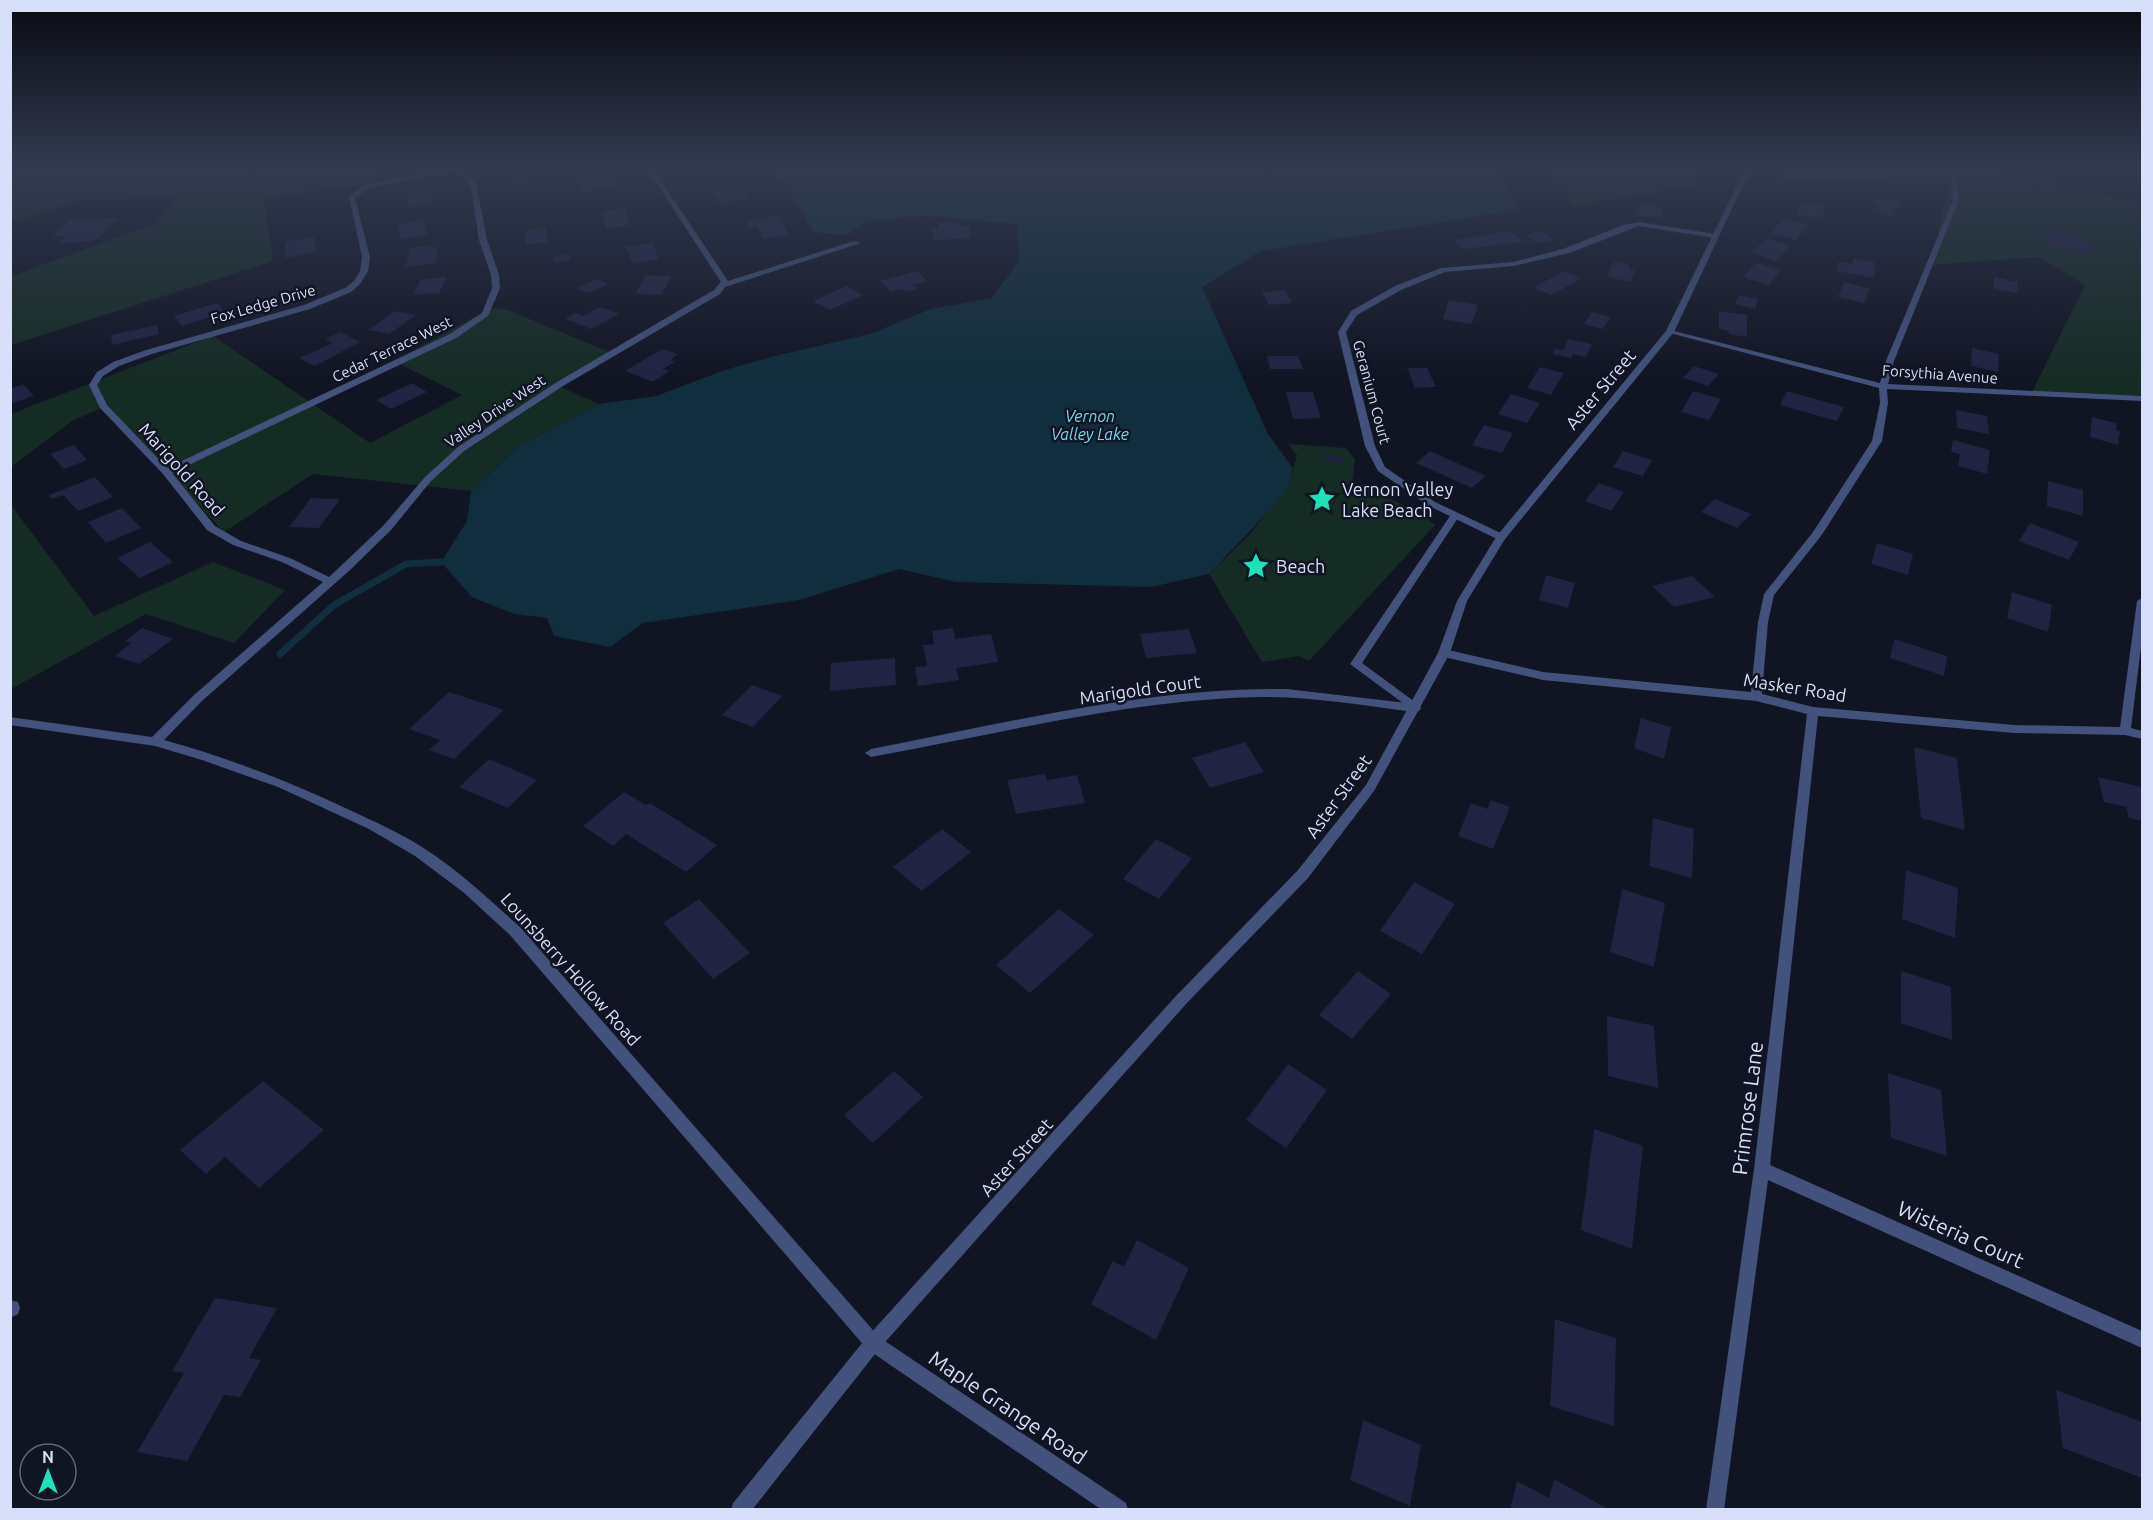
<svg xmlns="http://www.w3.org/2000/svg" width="2153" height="1520" viewBox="0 0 2153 1520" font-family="Ubuntu,sans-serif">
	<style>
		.green { fill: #152c24 }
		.water { fill: #102e3d }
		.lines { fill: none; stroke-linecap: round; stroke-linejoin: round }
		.stream-far1 { stroke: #102e3d; stroke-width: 5 }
		.stream { stroke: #102e3d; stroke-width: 7 }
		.building { fill: #202342 }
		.service { fill: #42527c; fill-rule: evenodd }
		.minor { fill: #42527c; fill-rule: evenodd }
		.tertiary { fill: #42527c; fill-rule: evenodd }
		.labels { text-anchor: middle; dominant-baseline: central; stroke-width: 5; stroke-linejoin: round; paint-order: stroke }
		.far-street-label { font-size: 15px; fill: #d8dffa; stroke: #111423 }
		.far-water-label { font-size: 16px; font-style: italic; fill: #73daed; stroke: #111423 }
		.street-label { font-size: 18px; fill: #d8dffa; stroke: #111423 }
		.poi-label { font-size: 18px; fill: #d8dffa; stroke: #111423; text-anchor: start }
		.near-street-label { font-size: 21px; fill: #d8dffa; stroke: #111423 }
	</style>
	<rect width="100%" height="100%" fill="#111423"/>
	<!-- green -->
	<path class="green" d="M11,167H376V182L264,199L273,261L11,345V276L153,225L177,197L76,201L11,223Z
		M1545,167H1700L1691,187L1575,205Z
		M1777,167H1991L2142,204V400L2030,396L2085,285L2039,257L1930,265L1949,185L1779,178Z
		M491,308L508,310L614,354L561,387L599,404L519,446L471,491L313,474L224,532L106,406L72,421L11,467V414L213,336L370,443L462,395L394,361Z
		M1288,444L1346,448L1355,459L1352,482L1421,513L1435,525L1309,661L1299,656L1262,662L1209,574L1248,536L1289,486L1297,455Z
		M11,505L94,616L213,562L285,590L234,643L146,614L11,689Z"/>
	<!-- water -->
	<path class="water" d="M768,167H1497L1518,210L1261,251L1202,287L1268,434L1293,468L1289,486L1274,506L1209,574L1151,587L956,582L899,569L799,600L643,623L610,647L554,636L547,618L514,614L472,597L441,562L467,521L471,491L519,446L599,404L656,396L725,370L775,356L870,334L931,309L992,298L1019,261L1017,224L924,216L867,221L847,235L813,232L795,199Z"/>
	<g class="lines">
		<!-- stream-far1 -->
		<path class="stream-far1" d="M10,207L42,205L88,192L102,183L150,167"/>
		<!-- stream -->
		<path class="stream" d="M280,654L334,605L406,564L441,562"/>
	</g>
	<!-- building -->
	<path class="building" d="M511,167H540L543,174L517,179Z
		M2045,167H2070L2084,173L2068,177Z
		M612,171L613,188L580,192V175Z
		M731,187L735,193L745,191L750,198L719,204L710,190Z
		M433,188L432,204L408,207L409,191Z
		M1871,197L1897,199L1902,208L1891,207L1896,216L1881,215Z
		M1802,202L1825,207L1821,219L1796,214Z
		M1642,204L1661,206L1662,218L1635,215V209H1642Z
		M626,208L630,225L606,229L602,211Z
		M778,216L789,234L763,239L756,227L749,228L746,222Z
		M118,218L95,241L58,243L65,236L52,237L69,220Z
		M1783,219L1808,225L1796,240L1771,233Z
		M424,220L426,235L400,239L398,225Z
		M959,222V227L970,226L971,238L933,240L932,228H938V223Z
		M546,228L547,242L525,245V231Z
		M1511,231L1523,242L1463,249L1454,240Z
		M1542,231L1554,240L1537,243L1525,234Z
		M2043,231L2079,236L2081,240L2089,241L2095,253L2050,247Z
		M314,237L316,252L286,258L285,242Z
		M1767,239L1791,246L1776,261L1751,253Z
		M652,243L659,259L633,264L626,247Z
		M432,245L431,248L438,247L436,263L406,267L410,248Z
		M567,254L571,259L555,263L551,258Z
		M1853,258L1875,262L1874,278L1837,271L1838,262L1853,264Z
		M1614,261L1630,265L1628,269L1635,270L1630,282L1607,277Z
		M1756,263L1781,270L1769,285L1743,277Z
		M917,271L927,281L912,285L917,289L906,292L902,289L891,291L880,281Z
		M1563,271L1581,278L1552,295L1534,288Z
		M646,275L672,276L661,295L635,294Z
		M447,277L439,293L413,295L421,279Z
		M1994,277L2018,282L2017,293L1993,288Z
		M597,279L608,284L589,293L577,288Z
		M1844,282L1870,289L1864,303L1838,297Z
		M846,286L863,295L830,310L813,301Z
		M1285,290L1292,303L1269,305L1262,292Z
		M1739,295L1758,299L1755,309L1735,304Z
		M1449,300L1478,305L1472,324L1443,319Z
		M217,303L225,312L182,326L174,316Z
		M600,307L619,314L591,329L565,319L576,313L583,316Z
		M395,311L416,315L389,334L368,330Z
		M1719,311L1747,315V337L1729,334V331L1719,329Z
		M1592,312L1611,317L1602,329L1584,324Z
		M157,325L159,334L112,345L111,335Z
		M341,332L360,342L315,366L299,358L333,343L325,339Z
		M1568,339L1592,344L1586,357L1573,354L1571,358L1553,354L1555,349L1563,350Z
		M1972,348L1999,354L1998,372L1971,366Z
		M662,349L678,354L670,360L675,362L663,369L669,371L653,382L625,371Z
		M1267,356H1298L1303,369H1270Z
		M1694,366L1719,374L1708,386L1683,378Z
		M1540,367L1564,373L1551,395L1527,388Z
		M1407,368H1427L1436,387L1415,388Z
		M412,383L427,392L391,409L376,400Z
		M23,384L34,396L10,404V389Z
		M1693,391L1721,399L1709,420L1681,412Z
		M1787,391L1844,407L1837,421L1780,405Z
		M1286,392H1313L1321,418L1293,419Z
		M1511,394L1540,403L1527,423L1498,414Z
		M1956,410L1987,416L1989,434L1957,428Z
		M2092,417L2116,423V430L2120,432L2118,445L2090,437Z
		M1484,425L1513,433L1502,453L1472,445Z
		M1953,440L1990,450L1987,474L1958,466L1960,454L1951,452Z
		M74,445L87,460L64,469L50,454Z
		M1430,451L1486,476L1472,488L1416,463Z
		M1623,451L1652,460L1643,476L1613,467Z
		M1324,455L1344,458L1343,463L1323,460Z
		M95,477L113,497L78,511L63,495L52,499L49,495Z
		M2048,481L2083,490V516L2047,506Z
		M1599,483L1624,492L1611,511L1585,501Z
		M311,498L340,499L319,528L289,527Z
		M1715,499L1751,514L1737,528L1701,512Z
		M122,508L141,528L106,543L88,522Z
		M2030,523L2079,542L2069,560L2019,541Z
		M150,542L173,562L140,578L117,558Z
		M1877,543L1913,554L1908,575L1871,564Z
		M1546,575L1575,583L1568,608L1539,600Z
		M1692,576L1715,597L1674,607L1652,586Z
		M2012,592L2052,605L2048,632L2007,618Z
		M142,628L173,639L139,664L115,656L131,643L125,641Z
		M953,628L955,639L991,634L998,662L956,668L959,680L918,686L915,667L927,666L923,645L934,644L932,631Z
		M1189,629L1197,653L1146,658L1140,634Z
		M1894,639L1947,656L1944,676L1890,658Z
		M895,658L896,685L830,691L831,663Z
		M752,685L782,696L753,727L722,715Z
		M449,692L504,710L454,759L429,750L440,740L409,729Z
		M1641,718L1671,727L1664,759L1634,748Z
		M1245,742L1264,772L1210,788L1192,758Z
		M1914,747L1957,758L1965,830L1921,818Z
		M489,759L537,780L508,808L459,787Z
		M1045,774L1047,780L1077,775L1085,803L1016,814L1007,780Z
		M2098,777L2142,787V821L2129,818L2126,807L2104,802Z
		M624,792L646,805L650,803L717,845L686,872L626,834L613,846L583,826Z
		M1491,800L1510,807L1493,849L1458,836L1471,803L1487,809Z
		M1653,818L1694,829L1692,878L1649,866Z
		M942,829L971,852L922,891L893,867Z
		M1156,839L1192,858L1159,899L1123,879Z
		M1906,870L1958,888L1955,938L1902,919Z
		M1414,882L1455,904L1422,954L1380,931Z
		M1622,889L1665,903L1654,967L1610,952Z
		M699,899L750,953L713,979L663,923Z
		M1059,909L1094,935L1030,993L996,965Z
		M1358,971L1391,994L1352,1039L1319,1015Z
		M1901,971L1951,987L1952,1040L1901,1023Z
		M1607,1016L1654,1026L1658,1088L1608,1076Z
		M1288,1064L1327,1090L1286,1148L1246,1120Z
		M894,1071L923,1097L873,1143L844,1115Z
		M1888,1073L1941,1090L1947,1156L1891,1138Z
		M263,1081L324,1130L259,1188L225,1157L206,1174L180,1150Z
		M1594,1129L1643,1146L1632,1249L1581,1230Z
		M1137,1240L1189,1268L1156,1340L1091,1304L1113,1261L1124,1267Z
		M215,1298L277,1308L249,1358L261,1360L240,1397L224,1395L187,1461L137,1452L184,1373L172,1371Z
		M1555,1319L1616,1338L1614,1426L1550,1406Z
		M2056,1390L2142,1422V1478L2063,1448Z
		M1363,1420L1421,1445L1410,1506L1350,1480Z
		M1554,1479L1610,1510H1510L1517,1481L1549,1498Z"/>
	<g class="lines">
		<!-- service -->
		<path class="service" d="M1455,512L1460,515L1362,663L1419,705L1421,708L1419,711L1415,712L1350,664L1452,513Z"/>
		<!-- minor -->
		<path class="minor" d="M451,167H460L461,170L470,175L477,187L487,240L499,275L500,288L488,316L456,338L172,473L215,526L241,541L290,558L329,577L383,526L425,477L458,447L557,382L714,290L721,282L646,167H652L728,281L854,241L861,243L725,287L720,294L563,386L464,451L431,481L391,530L349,571L202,701L164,740C226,757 285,780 343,807C371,820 399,832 425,849C459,871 489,899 520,927L879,1337L1126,1503L1128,1510H1102L867,1349L510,935L463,892L415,856L369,829L278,787L202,760L155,746L10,725V717L152,737L194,695L323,582L282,562L233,545L207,530L163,474L100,408L89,385L97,372L113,362L146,350L304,305L345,288L354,281L360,271L362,257L349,196L365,185ZM454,171L465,177L471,187L479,240L491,275L492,288L482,313L450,334L167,468L107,405L97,385L103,376L119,366L152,354L310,309L351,292L360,284L368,271L370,257L355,198L369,188Z
			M1952,167H1959L1956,170L1959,200L1894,361L1888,384L2142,396V401L1887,389L1888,403L1882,441L1821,536L1774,595L1768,622L1762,694L1813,707L2014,725L2120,727L2137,601L2142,598V639L2131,728L2142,731V739L2125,735L2014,733L1818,716L1770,1165L2142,1331V1348L1768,1180L1724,1510H1706L1754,1169L1807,714L1756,701L1543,680L1444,657L1438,653L1444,649L1543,672L1751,692L1758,622L1764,594L1813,532L1872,441L1880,403L1879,388L1666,332L1670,330L1880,383L1886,361L1953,200L1950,170Z
			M1639,222L1715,234L1719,236L1715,238L1639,226L1569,253L1513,266L1445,272L1401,290L1357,315L1346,332L1375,446L1385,467L1435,502L1505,535V539H1497L1429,506L1378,471L1365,446L1338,332L1351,311L1395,286L1441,268L1513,262L1563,249L1623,225Z
			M1287,689L1415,704L1421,708L1415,712C1366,706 1316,697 1266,697C1137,698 998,734 871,757L865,753L871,749C1008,723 1147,687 1287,689Z
			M10,1300L18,1302L20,1308L18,1314L10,1318Z"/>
		<!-- tertiary -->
		<path class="tertiary" d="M1742,167H1748L1747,177L1674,332L1505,539L1467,601L1450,653L1374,791L1308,878L1186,1004L879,1349L752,1510H731L733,1503L867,1337L1176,996L1298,870L1366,785L1438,653L1457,601L1496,537L1666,331L1741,177Z"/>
	</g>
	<!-- sky -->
	<linearGradient id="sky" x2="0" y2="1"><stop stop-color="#090b13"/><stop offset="0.44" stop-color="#323a50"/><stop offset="1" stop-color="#323a50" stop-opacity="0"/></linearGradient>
	<rect width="2153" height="380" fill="url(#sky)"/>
	<!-- icons -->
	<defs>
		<symbol id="sight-bare" viewBox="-9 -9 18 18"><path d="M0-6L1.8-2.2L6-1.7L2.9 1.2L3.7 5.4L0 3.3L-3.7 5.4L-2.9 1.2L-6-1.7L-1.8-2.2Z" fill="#1ce2b9" stroke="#111423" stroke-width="2.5" paint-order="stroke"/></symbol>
	</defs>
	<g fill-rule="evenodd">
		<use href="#sight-bare" x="1303" y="480" width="38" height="38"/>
		<use href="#sight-bare" x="1237" y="547" width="38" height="38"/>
	</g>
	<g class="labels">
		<!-- far-street labels -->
		<g class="far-street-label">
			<text transform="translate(263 304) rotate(-16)">Fox Ledge Drive</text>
			<text transform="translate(392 349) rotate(-26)">Cedar Terrace West</text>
			<text transform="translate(1940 374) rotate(4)">Forsythia Avenue</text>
			<text transform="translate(1372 392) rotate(75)">Geranium Court</text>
			<text transform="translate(495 411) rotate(-34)">Valley Drive West</text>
		</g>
		<!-- far-water labels -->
		<g class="far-water-label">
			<text x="1090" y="416">Vernon<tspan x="1090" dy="18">Valley Lake</tspan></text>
		</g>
		<!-- street labels -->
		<g class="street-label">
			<text transform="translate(1600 389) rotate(-50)">Aster Street</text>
			<text transform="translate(182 469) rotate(48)">Marigold Road</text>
			<text transform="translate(1795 687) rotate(9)">Masker Road</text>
			<text transform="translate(1140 689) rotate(-8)">Marigold Court</text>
			<text transform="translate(1338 796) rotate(-54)">Aster Street</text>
			<text transform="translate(571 969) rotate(48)">Lounsberry Hollow Road</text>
			<text transform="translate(1016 1157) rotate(-48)">Aster Street</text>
		</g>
		<!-- poi labels -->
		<g class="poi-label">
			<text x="1342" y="489">Vernon Valley<tspan x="1342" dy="21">Lake Beach</tspan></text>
			<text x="1276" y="566">Beach</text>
		</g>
		<!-- near-street labels -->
		<g class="near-street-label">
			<text transform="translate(1747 1108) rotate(-83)">Primrose Lane</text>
			<text transform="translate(1961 1234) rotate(24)">Wisteria Court</text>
			<text transform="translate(1008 1407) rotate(34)">Maple Grange Road</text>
		</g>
	</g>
	<!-- border -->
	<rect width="2153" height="1520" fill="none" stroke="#d8dffa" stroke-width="24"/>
	<!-- north arrow -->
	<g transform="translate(48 1472)"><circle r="28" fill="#111423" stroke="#616579" stroke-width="1.5"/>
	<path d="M0-4.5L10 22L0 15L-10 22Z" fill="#1ce2b9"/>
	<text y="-9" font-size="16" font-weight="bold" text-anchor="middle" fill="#d8dffa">N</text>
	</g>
</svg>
